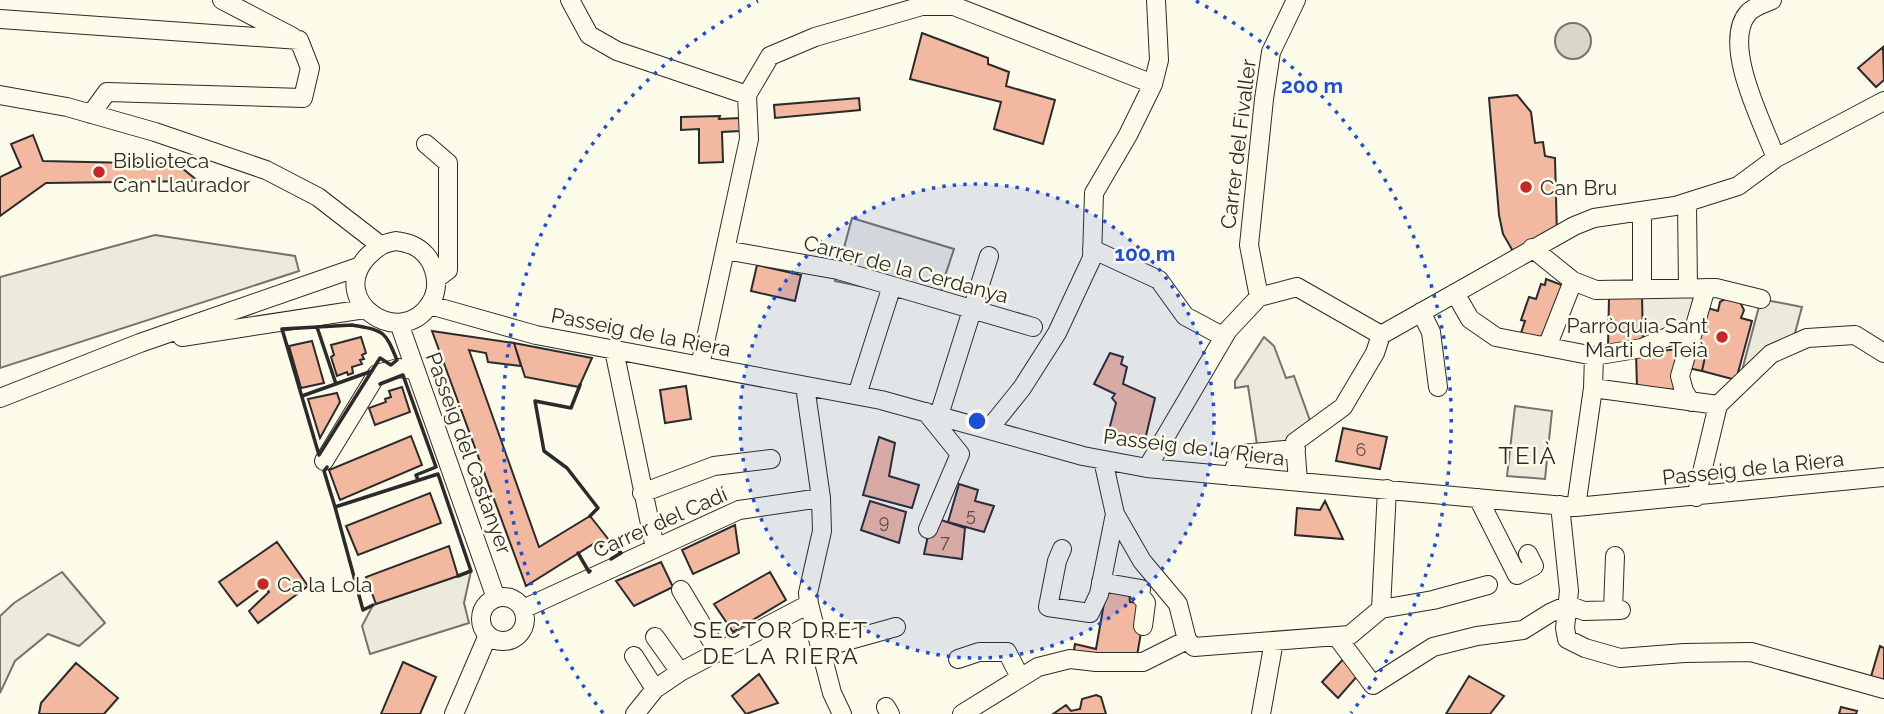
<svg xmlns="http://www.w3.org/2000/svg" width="1884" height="714" viewBox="0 0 1884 714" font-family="Raleway,sans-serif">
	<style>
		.green { fill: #ecebdb; stroke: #74746e; stroke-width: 2 }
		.parking { fill: #eceadb; stroke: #74746e; stroke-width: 2 }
		.water { fill: #d8d7c9; stroke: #74746e; stroke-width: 2 }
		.building { fill: #f2b8a0; stroke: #2b2b2b; stroke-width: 2 }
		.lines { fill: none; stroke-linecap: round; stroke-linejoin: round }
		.minor-casing { stroke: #2b2b2b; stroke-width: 20 }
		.minor { stroke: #fdfbea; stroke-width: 18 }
		.wall { stroke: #2b2b2b; stroke-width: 3.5 }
		.ring { fill: none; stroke: #1d4ed8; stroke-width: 3.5; stroke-dasharray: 3.5 7 }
		.poi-dot { fill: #c62828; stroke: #fdfbea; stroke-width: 2.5 }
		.labels { text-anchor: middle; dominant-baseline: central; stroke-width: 5; stroke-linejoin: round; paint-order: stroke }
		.number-label { font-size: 18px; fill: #5d4e48 }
		.street-label { font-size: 21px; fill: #2b2b2b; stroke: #fdfbea }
		.poi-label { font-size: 21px; fill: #2b2b2b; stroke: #fdfbea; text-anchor: start }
		.neighbourhood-label { font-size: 23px; letter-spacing: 2px; fill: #2b2b2b; stroke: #fdfbea }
		.quarter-label { font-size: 24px; letter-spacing: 2px; fill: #2b2b2b; stroke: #fdfbea }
		.centre { fill: #1d4ed8; stroke: #fdfbea; stroke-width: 3.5 }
		.ring-label { font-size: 21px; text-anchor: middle; font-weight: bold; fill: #1d4ed8; stroke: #fdfbea; stroke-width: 5; stroke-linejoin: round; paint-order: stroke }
	</style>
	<rect width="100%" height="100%" fill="#fdfbea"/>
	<!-- green -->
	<path class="green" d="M1515,406L1552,411L1545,479L1507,476Z"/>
	<!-- parking -->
	<path class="parking" d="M852,218L954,249L942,285L941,303L835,281Z
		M155,235L295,256L299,271L0,368V277Z
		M1642,288H1706L1690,345L1642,348Z
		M1761,299L1802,307L1792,344L1740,378Z
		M1264,337L1274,346L1286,378L1294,376L1313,429L1295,442L1257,445L1248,386L1235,388V381Z
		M471,571L464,603L469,623L370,654L362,626L373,605Z
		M62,572L105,623L79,646L48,634L15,661L0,693V616L14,603Z"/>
	<!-- water -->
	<path class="water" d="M1555 41a18 18 0 1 1 36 0a18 18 0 1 1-36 0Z"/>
	<!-- building -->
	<path class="building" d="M922,33L988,58V64L1009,72L1006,86L1055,100L1043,144L994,129L1001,102L910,79Z
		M1883,47L1884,80L1876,87L1858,68Z
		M1517,95L1531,112L1535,143L1543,142L1545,156L1555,158L1557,235L1514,253L1503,234L1499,215L1489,98Z
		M859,98L860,110L775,118L774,105Z
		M720,116L719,119L740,118V131L722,132L723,162L699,163V129L681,130V117Z
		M33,135L43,161L177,164L198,181L46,183L0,216V177L21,167L11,144Z
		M757,265L801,275L795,301L751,291Z
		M1546,279L1567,287L1544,341L1521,333L1525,321L1521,320L1529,297L1536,299L1541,284L1545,285Z
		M1642,295L1643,344L1608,349L1609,296Z
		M1729,297L1739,300L1744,310L1741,318L1752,321L1736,380L1702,371L1705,357L1691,354L1704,307L1718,311L1720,302Z
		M432,331L514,343L521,366L488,362L486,353L469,350L539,547L590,516L609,540L601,547L598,541L526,586Z
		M361,337L366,353L362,355L364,359L360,360L362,364L352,367L353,373L348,375L347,372L337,376L331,357L334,355L331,345Z
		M312,341L324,383L301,388L289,346Z
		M514,343L592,358L579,387L525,377Z
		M1680,349L1676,390L1637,387L1636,353Z
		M1110,353L1123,357L1121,364L1127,367L1123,384L1155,398L1144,444L1108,434L1116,403L1112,398L1115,394L1094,384Z
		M1691,354L1705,357L1702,371L1688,368Z
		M686,386L691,419L665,423L660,390Z
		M402,387L410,412L375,425L369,408L386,402L385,399L391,397L389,391Z
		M337,393L340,402L320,438L308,399Z
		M1343,428L1387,437L1380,469L1336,461Z
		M411,436L422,465L340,500L329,470Z
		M879,437L895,443L889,476L919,485L912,508L863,495Z
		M959,484L978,490L975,501L994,506L984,532L948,522Z
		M430,493L441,523L358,555L346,526Z
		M870,501L906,512L899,543L861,530Z
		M1325,501L1343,539L1295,535L1297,508L1320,510Z
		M932,517L965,528L962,559L924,554Z
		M735,525L739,553L693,574L682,550Z
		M277,542L308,586L258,623L249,611L269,592L264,586L237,606L219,582Z
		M449,546L458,576L376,604L366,577Z
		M661,562L673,587L634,606L616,581Z
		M770,572L786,600L733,632L714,604Z
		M1107,586L1129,591L1130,602L1146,603L1137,656H1073L1075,644L1096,649Z
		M1880,646L1884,648V685L1870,680Z
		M1347,655L1360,673L1338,698L1322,682Z
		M403,662L436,677L420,714H381Z
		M76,663L118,698L104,714H39L41,703Z
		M759,674L778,703L746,714L732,696Z
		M1469,676L1504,696L1490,714H1446Z
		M1096,695L1101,697L1106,714H1053L1066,705L1071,711L1080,709L1082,699Z
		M1841,707L1857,711L1856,714H1839Z"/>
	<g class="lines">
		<defs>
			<path id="minor" d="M222,0L293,37
				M570,0L589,35L617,51L747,95L749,139L700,366
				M1772,0C1765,3 1753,7 1748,13C1721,44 1763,124 1776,158
				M0,19L299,40
				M0,95L67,107L155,132L266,170L318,197L380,245
				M747,95L770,56L815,37L922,6H954L1153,84
				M91,114L107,92L303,98L310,68L299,40
				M426,144L448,163V270L436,279
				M1687,203L1688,288
				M1642,211V288
				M396,241C401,242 407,243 412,245C434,254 443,284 430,304C400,351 326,300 368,256C379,246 381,244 396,241Z
				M1532,248L1573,281L1596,290L1716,288L1761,299
				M1092,249L1159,280L1185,316L1224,337
				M725,250L838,270L1033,327
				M1455,293L1470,319L1496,337L1594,356L1642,348L1679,332L1690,345
				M1259,297L1249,245L1264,99L1271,52L1296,0
				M430,305L536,335L881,400L1083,456L1147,468L1576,507L1884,477
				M1421,312L1431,332L1438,387
				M399,323L496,598
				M182,337L365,309
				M1547,347L1573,281
				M614,350L655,548
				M805,386L821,498L822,531L808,593L809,604L832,693L842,714
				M1593,388L1718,405
				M857,395L890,292
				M0,398L140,343L358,267
				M1691,402L1684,391L1680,376L1706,288
				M1718,405L1771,354L1807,338L1855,335L1884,353
				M926,412L960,454L928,529
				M939,415L989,256
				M989,429L1022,388L1057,333L1092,258L1094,193L1128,135L1153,84L1159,60L1156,0
				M1103,460L1115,514L1142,561L1178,604L1187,640L1194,647L1350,635L1381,609L1433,600L1488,585
				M324,461L377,374L398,368L415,370
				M1147,468L1228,330L1259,297L1297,287L1381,335
				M1231,476L1241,454L1296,449
				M1298,482L1295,442L1343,407L1375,353L1381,335L1574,226L1594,218L1675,206L1738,186L1776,158L1884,101
				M642,493L714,466L771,459
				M1696,497L1718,405
				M1478,498L1517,575L1534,566L1528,554
				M1560,505L1569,591L1565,628L1567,639L1585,648L1620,658L1684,653L1751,652L1884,689
				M1576,507L1593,388L1594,356
				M1062,549L1057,561L1048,607L1090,613L1099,594L1115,514
				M1101,582L1141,589L1140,595L1146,603L1143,626
				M681,590L717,650
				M481 619a22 22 0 1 1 44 0a22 22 0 1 1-44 0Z
				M523,609L739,510L821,498
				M1381,609L1387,489
				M1613,610L1615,556
				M655,637L680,672
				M1337,637L1373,685L1433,647L1477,636L1523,630L1550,613L1568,605L1584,611L1621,610
				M821,648L896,627
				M634,656L655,689
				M958,659L979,652H1007L1020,677
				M886,707L890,714
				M454,714L488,635
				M635,714L655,689L680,672L809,604
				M962,714L1038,667L1070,659L1096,662H1143L1187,640
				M1261,714L1274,641"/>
		</defs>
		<!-- minor casing -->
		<use href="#minor" class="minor-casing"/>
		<!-- minor -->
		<use href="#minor" class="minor"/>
		<!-- wall -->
		<path class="wall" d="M352,325C384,331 384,329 397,360L391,365L380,358L319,455L282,329Z
			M317,327L336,384
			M380,384L403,375L436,467L416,475L418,480
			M580,385L571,408L535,401L544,451L567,468L598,508L590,516
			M302,396L372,371
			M327,467L324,471L335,507
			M609,540L621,553L611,559
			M578,553L589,572L590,571
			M373,605L363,610L335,507L438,474L471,571L458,576"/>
	</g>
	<!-- distance rings -->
	<circle cx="977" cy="421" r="237" fill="#1d4ed8" fill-opacity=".12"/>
	<g class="ring">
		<circle cx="977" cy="421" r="237"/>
		<path d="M603 713A474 474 0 0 1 758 1M1196 1A474 474 0 0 1 1351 713"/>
	</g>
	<!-- markers -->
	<g class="poi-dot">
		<circle cx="99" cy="172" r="7"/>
		<circle cx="1526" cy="187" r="7"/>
		<circle cx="1722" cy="337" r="7"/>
		<circle cx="263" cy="584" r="7"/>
	</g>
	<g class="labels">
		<!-- number labels -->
		<g class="number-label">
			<text x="1361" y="449">6</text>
			<text x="971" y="514">5</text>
			<text x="884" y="521">9</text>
			<text x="945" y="541">7</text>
		</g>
		<!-- street labels -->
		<g class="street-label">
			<text transform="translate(1238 144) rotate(-83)">Carrer del Fivaller</text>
			<text transform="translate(906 269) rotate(15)">Carrer de la Cerdanya</text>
			<text transform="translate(641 332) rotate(11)">Passeig de la Riera</text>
			<text transform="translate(1194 447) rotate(7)">Passeig de la Riera</text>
			<text transform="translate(469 453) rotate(70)">Passeig del Castanyer</text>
			<text transform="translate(1753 468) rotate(-6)">Passeig de la Riera</text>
			<text transform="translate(660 522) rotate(-24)">Carrer del Cadí</text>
		</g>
		<!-- poi labels -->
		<g class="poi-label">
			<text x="113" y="160">Biblioteca<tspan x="113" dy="24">Can Llaurador</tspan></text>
			<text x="1540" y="187">Can Bru</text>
			<text x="1708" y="325" text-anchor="end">Parròquia Sant<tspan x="1708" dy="24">Marti de Teià</tspan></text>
			<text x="277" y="584">Ca la Lola</text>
		</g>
		<!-- neighbourhood labels -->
		<g class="neighbourhood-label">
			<text x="781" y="629">SECTOR DRET<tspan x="781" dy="26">DE LA RIERA</tspan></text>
		</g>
		<!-- quarter labels -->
		<g class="quarter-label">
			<text x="1528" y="455">TEIÀ</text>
		</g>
	</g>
	<circle cx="977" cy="421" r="10" class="centre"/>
	<g class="ring-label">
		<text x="1312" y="93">200 m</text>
		<text x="1145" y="261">100 m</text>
	</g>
</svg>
